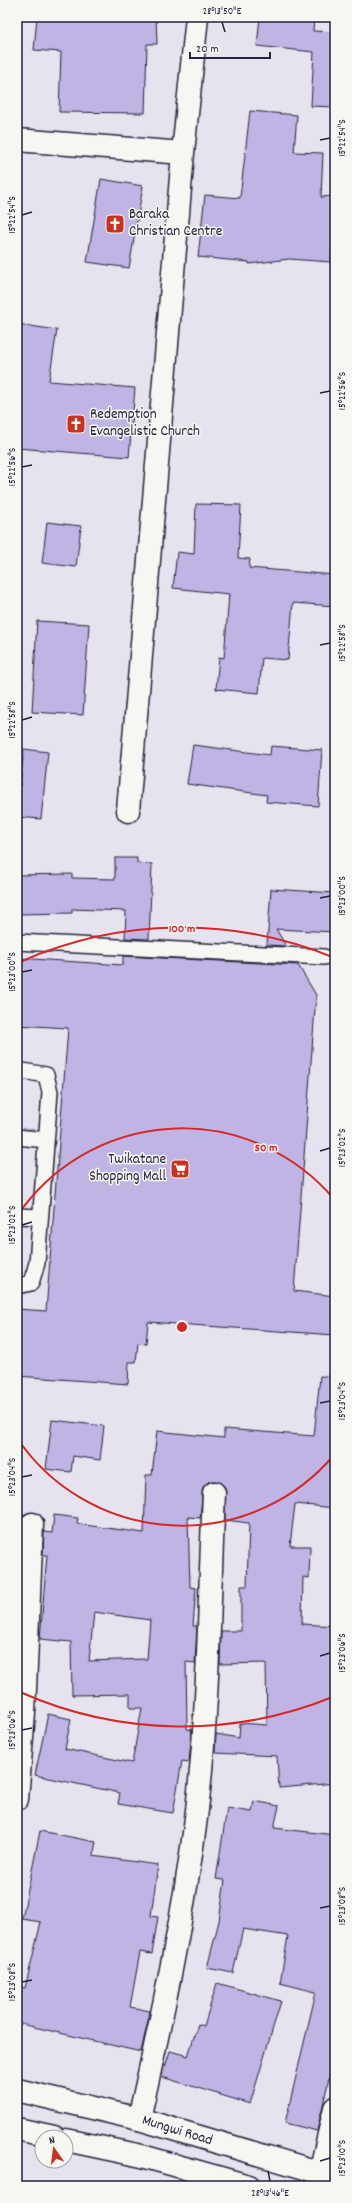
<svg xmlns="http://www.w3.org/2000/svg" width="352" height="2203" viewBox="0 0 352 2203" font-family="Dekko,sans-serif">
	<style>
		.building { fill: #c0b4e5; stroke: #22223b; fill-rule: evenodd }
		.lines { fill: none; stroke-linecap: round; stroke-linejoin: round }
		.lane-casing { stroke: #22223b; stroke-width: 18 }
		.street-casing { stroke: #22223b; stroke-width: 25 }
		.secondary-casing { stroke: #22223b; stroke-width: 25 }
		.lane { stroke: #f6f6f2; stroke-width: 15 }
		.street { stroke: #f6f6f2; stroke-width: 22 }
		.secondary { stroke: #f6f6f2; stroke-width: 22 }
		.ticks { fill: none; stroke: #22223b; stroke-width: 1.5 }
		.ring { fill: none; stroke: #d62828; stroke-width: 2 }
		.labels { text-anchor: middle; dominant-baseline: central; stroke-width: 3; stroke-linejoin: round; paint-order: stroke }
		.poi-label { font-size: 15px; fill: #22223b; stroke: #f6f6f2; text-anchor: start }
		.street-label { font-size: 15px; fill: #22223b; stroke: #f6f6f2 }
		.centre { fill: #d62828; stroke: #f6f6f2; stroke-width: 2 }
		.ring-label { font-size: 12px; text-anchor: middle; font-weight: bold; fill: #d62828; stroke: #f6f6f2; stroke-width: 3; stroke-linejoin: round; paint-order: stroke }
		.neatline { fill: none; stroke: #22223b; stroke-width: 1.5 }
		.ticks-label { font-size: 10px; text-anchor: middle; fill: #22223b }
	</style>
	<rect width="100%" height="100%" fill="#e6e2ee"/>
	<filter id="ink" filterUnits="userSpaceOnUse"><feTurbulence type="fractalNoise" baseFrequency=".025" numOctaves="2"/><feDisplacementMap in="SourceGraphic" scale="8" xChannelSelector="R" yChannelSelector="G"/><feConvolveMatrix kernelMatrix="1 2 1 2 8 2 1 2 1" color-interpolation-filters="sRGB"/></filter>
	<g filter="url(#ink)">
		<!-- building -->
		<path class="building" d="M37,17H156L157,44H147L145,113L59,112L61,52L34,50Z
			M260,17H314L313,31L335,32V107L311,106L314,52L257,46Z
			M250,111L297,115L294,152L323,153L321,197L335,196L331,262L289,259L249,264V262L198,257L205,195L240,198Z
			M101,179L143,186L129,268L87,262Z
			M17,324L57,330L49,381L135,388L129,457L17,448Z
			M196,504L241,505L238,558L250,559L249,568L335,575V606L293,603L288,660L262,658L259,693L216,689L219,657L224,658L229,594L173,588L177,552L194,554Z
			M47,522L81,526L76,567L42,563Z
			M37,621L89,624L83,715L32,712Z
			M193,745L270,755L271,746L322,750L318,806L266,802L267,795L187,784Z
			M24,749L48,752L41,819L17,817Z
			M115,858H137V863L152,864L149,939L125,938L126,911L72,909V913L17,914V875L72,874V878L115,879Z
			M271,889L335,893V932L276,929L286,946L267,945Z
			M123,956L298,965L316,995L294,1291L335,1296V1335L148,1322L146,1344L138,1343L136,1362H129L128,1384L17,1376V1309L46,1311L68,1028L17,1025V958L123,965Z
			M320,1376L335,1377V1508L295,1504L290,1546H310L309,1578L303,1577L302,1624L335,1626V1783L279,1788L277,1756L215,1753L216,1734L239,1738L240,1723L267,1725L266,1663L220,1664L221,1631H241V1586H247L249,1523L225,1520V1488L220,1482L214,1481L208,1482L203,1487L200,1518L188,1517L190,1587L196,1588L193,1626H197L195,1663L186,1662L187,1729L192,1730L189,1762L182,1761L173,1813L118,1804L120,1793L35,1775L48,1714L71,1719L65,1749L132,1763L142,1708H130V1694L72,1695L71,1642L40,1639L47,1555H43L44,1532L52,1533L54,1515L78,1518L77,1524L144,1533L146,1475H152L157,1431L224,1438V1429L314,1436ZM94,1612L150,1620L147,1659L89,1661Z
			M52,1420L104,1426L100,1460L73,1456L71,1472L46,1469Z
			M254,1801L279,1806L274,1828L335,1835V2052L317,2131L285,2123L316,1992L280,1983L288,1936L243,1929L233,1973L207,1968L219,1921L225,1880L216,1879L227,1808L252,1812Z
			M40,1831L96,1842L93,1856L158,1865L151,1916L158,1917L152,1954L140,1952L130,2007L150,2011L141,2052L17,2023V1986L25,1988L41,1922L22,1919Z
			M217,1983L281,2001L250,2104L162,2077L170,2051L188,2056L198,2024L204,2026Z"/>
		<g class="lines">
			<defs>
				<path id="lane" d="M17,942L324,957
					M17,1070L46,1075L50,1092L37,1263L31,1283L17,1286
					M17,1137L46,1140
					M17,1216L40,1217"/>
				<path id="street" d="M17,140L183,153L128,811
					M183,153L197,17
					M17,1799L24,1712L32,1524
					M139,2119C162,2017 184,1915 197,1810C209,1705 209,1598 214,1493
					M320,2173L335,2108"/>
				<path id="secondary" d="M17,2090L139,2119L335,2177
					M17,2129L54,2137
					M66,2140L142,2156L249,2186"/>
			</defs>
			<!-- lane casing -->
			<use href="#lane" class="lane-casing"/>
			<!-- street casing -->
			<use href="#street" class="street-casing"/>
			<!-- secondary casing -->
			<use href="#secondary" class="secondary-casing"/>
			<!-- lane -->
			<use href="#lane" class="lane"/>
			<!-- street -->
			<use href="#street" class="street"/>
			<!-- secondary -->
			<use href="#secondary" class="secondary"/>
		</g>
	</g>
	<!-- ticks -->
	<path class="ticks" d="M222,22L225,32M320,140L330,138M22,215L32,212M320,393L330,391M22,467L32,465M320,645L330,643M22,720L32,717M320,898L330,896M22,972L32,970M320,1151L330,1148M22,1225L32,1222M320,1403L330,1401M22,1477L32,1475M320,1656L330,1653M22,1730L32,1728M320,1908L330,1906M22,1982L32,1980M320,2161L330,2158M268,2171L270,2181"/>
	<!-- distance rings -->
	<g class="ring">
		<path d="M334 1455A199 199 0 0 1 17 1438M17 1216A199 199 0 0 1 334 1199"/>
		<path d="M335 1696A399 399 0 0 1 20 1692M20 962A399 399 0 0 1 335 958"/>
	</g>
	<!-- icons -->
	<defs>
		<symbol id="church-square" viewBox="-11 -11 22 22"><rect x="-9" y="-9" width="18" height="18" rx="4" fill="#c8321e" stroke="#f6f6f2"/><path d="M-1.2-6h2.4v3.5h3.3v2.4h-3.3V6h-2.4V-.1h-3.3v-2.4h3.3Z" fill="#fff"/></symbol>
		<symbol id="supermarket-square" viewBox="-11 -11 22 22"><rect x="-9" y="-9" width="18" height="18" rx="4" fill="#c8321e" stroke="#f6f6f2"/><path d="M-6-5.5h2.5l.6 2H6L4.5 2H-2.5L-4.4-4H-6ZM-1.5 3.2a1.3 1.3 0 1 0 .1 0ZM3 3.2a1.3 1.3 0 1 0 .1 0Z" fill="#fff"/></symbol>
	</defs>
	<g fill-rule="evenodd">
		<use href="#church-square" x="104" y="213" width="22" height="22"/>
		<use href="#church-square" x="65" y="413" width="22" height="22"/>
		<use href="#supermarket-square" x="169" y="1158" width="22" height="22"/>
	</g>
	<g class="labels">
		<!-- poi labels -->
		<g class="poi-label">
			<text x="129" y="215">Baraka<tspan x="129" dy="17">Christian Centre</tspan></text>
			<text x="90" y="415">Redemption<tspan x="90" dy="17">Evangelistic Church</tspan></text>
			<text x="166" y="1160" text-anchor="end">Twikatane<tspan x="166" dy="17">Shopping Mall</tspan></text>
		</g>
		<!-- street labels -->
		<g class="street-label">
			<text transform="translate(177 2131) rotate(17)">Mungwi Road</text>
		</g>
	</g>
	<circle cx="182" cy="1327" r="6" class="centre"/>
	<g class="ring-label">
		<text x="182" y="932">100 m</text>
		<text x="266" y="1151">50 m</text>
	</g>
	<!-- margin -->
	<rect width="352" height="2203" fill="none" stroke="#f6f6f2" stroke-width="44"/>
	<!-- north arrow -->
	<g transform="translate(54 2149) rotate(346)"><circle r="19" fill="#f6f6f2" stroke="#a1a1a9"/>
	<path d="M0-3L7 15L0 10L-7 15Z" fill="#c8321e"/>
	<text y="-6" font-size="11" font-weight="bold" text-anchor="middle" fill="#22223b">N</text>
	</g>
	<!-- scale -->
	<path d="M190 52v6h80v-6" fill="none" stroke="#22223b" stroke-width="2"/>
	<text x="196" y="52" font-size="12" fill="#22223b" stroke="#f6f6f2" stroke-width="3" paint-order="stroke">20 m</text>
	<rect x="22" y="22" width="308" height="2159" class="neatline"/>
	<g class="ticks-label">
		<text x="222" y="14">28°13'50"E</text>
		<text transform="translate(341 138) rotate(-90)" y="4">15°22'54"S</text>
		<text transform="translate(11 215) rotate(-90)" y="4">15°22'54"S</text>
		<text transform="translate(341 391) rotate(-90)" y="4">15°22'56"S</text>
		<text transform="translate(11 467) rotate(-90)" y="4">15°22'56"S</text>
		<text transform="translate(341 643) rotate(-90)" y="4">15°22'58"S</text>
		<text transform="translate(11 720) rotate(-90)" y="4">15°22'58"S</text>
		<text transform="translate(341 896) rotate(-90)" y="4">15°23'00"S</text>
		<text transform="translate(11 972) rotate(-90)" y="4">15°23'00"S</text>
		<text transform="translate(341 1148) rotate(-90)" y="4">15°23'02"S</text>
		<text transform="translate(11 1225) rotate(-90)" y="4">15°23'02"S</text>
		<text transform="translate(341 1401) rotate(-90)" y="4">15°23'04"S</text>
		<text transform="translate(11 1477) rotate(-90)" y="4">15°23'04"S</text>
		<text transform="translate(341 1653) rotate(-90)" y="4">15°23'06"S</text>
		<text transform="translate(11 1730) rotate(-90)" y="4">15°23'06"S</text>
		<text transform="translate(341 1906) rotate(-90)" y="4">15°23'08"S</text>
		<text transform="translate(11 1982) rotate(-90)" y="4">15°23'08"S</text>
		<text transform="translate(341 2158) rotate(-90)" y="4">15°23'10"S</text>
		<text x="270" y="2196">28°13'46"E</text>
	</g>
</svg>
